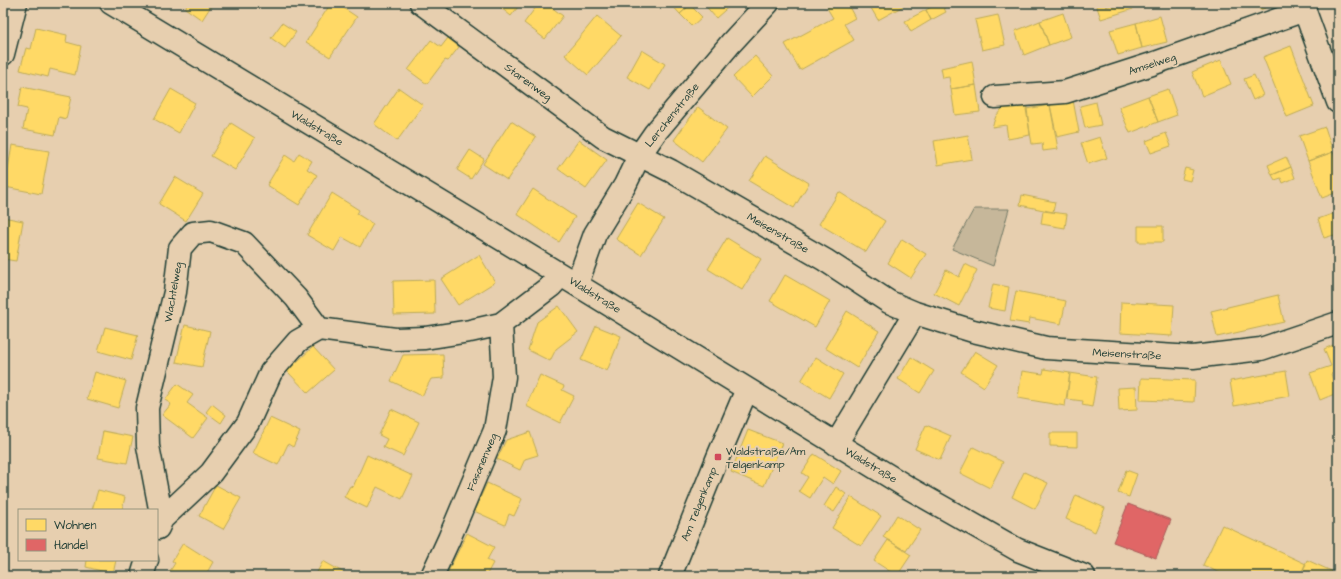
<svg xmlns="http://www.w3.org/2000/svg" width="1341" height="579" viewBox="0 0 1341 579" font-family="'Architects Daughter',sans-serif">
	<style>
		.green { fill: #c6b79a; stroke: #727a67 }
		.homes { fill: #ffd966; stroke: #bcaa57 }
		.shops { fill: #e06666; stroke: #a65a57 }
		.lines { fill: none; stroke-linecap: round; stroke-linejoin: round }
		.minor-casing { stroke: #1f3d34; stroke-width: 25 }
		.minor { stroke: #e7cfaf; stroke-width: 22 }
		.poi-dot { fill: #d1495b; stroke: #e7cfaf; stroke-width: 1.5 }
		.labels { text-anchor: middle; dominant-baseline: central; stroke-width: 4; stroke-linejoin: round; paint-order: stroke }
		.street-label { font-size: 11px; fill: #1f3d34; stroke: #e7cfaf }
		.poi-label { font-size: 11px; fill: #1f3d34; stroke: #e7cfaf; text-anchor: start }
	</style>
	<rect width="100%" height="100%" fill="#e7cfaf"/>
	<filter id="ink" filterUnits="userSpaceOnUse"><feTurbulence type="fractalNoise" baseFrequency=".025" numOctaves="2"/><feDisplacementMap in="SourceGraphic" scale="8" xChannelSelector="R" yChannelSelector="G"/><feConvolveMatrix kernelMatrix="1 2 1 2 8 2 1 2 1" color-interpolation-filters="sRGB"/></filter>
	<g filter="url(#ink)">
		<!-- green -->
		<path class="green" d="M974,209H1009L993,266L952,249Z"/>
		<!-- homes -->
		<path class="homes" d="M189,3H213L202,20L185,8Z
			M331,3H336L357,17L330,57L306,42Z
			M495,3H521L511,16Z
			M539,3H546L563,16L545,39L524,23Z
			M670,3H688L690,5L680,14Z
			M703,3H733L716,18Z
			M836,3H847L855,18L844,24L854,40L800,70L785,44L833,18L827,8Z
			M868,3H909L878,20Z
			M938,3H941L946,12L931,20L926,10Z
			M1105,3L1106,7L1118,3H1131L1133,9L1101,19L1096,4Z
			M1247,3H1277L1260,10L1258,5L1249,8Z
			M1334,3H1338V13Z
			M690,5L702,17L692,26L680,14Z
			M926,10L931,20L911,32L905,21Z
			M1063,13L1071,37L1049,45L1040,21Z
			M998,15L1005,45L982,50L975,20Z
			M597,16L621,36L588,75L565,55Z
			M1160,16L1167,42L1142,48L1136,23Z
			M1040,21L1049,45L1024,55L1015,31Z
			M282,23L296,32L285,48L271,38Z
			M1136,23L1142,48L1118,55L1110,30Z
			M36,28L67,35L66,42L81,46L75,75L50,69L48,77L20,70L26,48L31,49Z
			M448,38L459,47L448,61L445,60L427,84L408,70L431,40L441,47Z
			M1291,46L1314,106L1287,117L1263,57Z
			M642,50L665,64L650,90L627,77Z
			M755,56L773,76L752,97L733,77Z
			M1221,60L1231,84L1202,96L1192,72Z
			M972,61L976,85L951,89L949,77L943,78L941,68Z
			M1254,75L1263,95L1253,100L1244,79Z
			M976,85L980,112L955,115L951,89Z
			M22,87L71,97L66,119L59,117L55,135L23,129L27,109L18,107Z
			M399,88L423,105L397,141L374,124Z
			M171,89L195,103L179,133L154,119Z
			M1168,89L1177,115L1158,122L1148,96Z
			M1148,96L1158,122L1130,133L1119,107Z
			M1026,100L1030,135L1008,139L1006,125L992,127L996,116L1007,103Z
			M1073,100L1079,132L1057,137L1050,105Z
			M1096,102L1101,125L1085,128L1080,106Z
			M1050,105L1058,149L1043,151L1042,143L1032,144L1026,109Z
			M698,107L727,129L702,162L674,140Z
			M511,121L536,137L507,180L483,164Z
			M231,123L255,138L235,170L211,156Z
			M1325,127L1333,152L1308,161L1299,136Z
			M1166,133L1171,146L1151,153L1146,141Z
			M968,135L972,159L938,165L934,141Z
			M1100,137L1107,158L1088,164L1081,143Z
			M579,140L607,160L586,189L558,169Z
			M12,145L49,151L41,194L5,187Z
			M470,150L484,159L471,179L457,170Z
			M1333,152L1338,166V192L1322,198L1308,161Z
			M299,153L312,161L307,169L317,175L299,205L267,185L285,155L294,161Z
			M765,156L809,183L794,208L749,181Z
			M1286,157L1291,167L1272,175L1268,165Z
			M1291,167L1295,178L1283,183L1281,178L1275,180L1272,175Z
			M1185,168L1193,170L1190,181L1182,179Z
			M175,177L203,194L186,221L159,204Z
			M533,189L575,217L559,242L517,214Z
			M839,192L885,221L866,252L819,224Z
			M332,193L359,210L357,214L373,224L360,247L342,237L334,251L307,235Z
			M1022,195L1055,202L1053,212L1020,205Z
			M638,203L664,219L641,255L616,239Z
			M1043,211L1067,214L1065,228L1041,224Z
			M1338,212V246L1334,235L1324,238L1318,219Z
			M3,217L23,221L16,261L3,259Z
			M1138,226H1163V242H1138Z
			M727,238L761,259L742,290L708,269Z
			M902,239L926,254L911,278L888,263Z
			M479,255L495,282L458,305L441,279Z
			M965,264L977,270L959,306L934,293L946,270L959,277Z
			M785,275L830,301L815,327L770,301Z
			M434,280L435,314L394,315L393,281Z
			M993,284L1009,287L1005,311L988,308Z
			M1016,291L1066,301L1061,324L1030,318L1029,324L1010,321Z
			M1278,295L1284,322L1217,337L1211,311Z
			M1121,302L1174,305L1172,336L1120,333Z
			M559,306L578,332L556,349L550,361L528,350L537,322Z
			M847,311L879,331L857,368L825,348Z
			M185,325L210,331L202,367L176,362Z
			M596,326L621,336L607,371L581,360Z
			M105,327L138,335L131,360L98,351Z
			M1338,343V372L1331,374L1337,393L1320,400L1310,373L1331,366L1324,349Z
			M313,347L334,370L308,393L287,371Z
			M975,351L998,365L984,387L961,372Z
			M443,354L444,378L431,379L422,396L391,381L403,355Z
			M816,357L843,374L829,398L801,381Z
			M911,357L934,371L920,393L898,379Z
			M1044,369L1070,373L1065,406L1018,398L1022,371L1043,374Z
			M1286,371L1290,396L1234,406L1230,381Z
			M95,372L126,381L118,408L87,399Z
			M1070,373L1097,377L1092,407L1082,405L1083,401L1067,399Z
			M540,375L564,386L562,390L574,396L560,423L526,406Z
			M1141,378L1195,380L1194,402L1140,400Z
			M177,384L193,395L187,403L208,418L193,438L162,415L171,404L165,400Z
			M1136,387L1137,410L1119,411L1118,388Z
			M212,404L226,415L221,423L206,412Z
			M391,409L419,422L403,456L383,447L387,439L379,435Z
			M270,418L300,432L293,447L288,444L278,465L253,453Z
			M926,425L951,436L940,460L915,449Z
			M748,430L782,443L764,486L731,472Z
			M103,431L133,437L127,463L98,458Z
			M530,432L538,455L525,459L520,470L497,459L506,440Z
			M1050,433H1077V447L1050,446Z
			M973,447L1003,462L990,488L960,473Z
			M814,454L841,471L833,484L823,477L810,498L799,491L808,477L802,473Z
			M367,455L413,476L402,499L377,487L367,508L344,497L350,486L353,487Z
			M1126,470L1137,474L1129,497L1118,493Z
			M1024,472L1048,483L1035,509L1012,497Z
			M487,483L522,499L514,516L509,514L505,525L474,511Z
			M216,485L241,498L223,529L199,516Z
			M836,487L846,494L834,512L824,506Z
			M98,490L125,497L122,510H92Z
			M1076,495L1105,508L1095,532L1066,519Z
			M851,497L881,516L861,546L832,528Z
			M897,515L920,530L906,551L883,537Z
			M1222,525L1306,564L1300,576H1226L1203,565Z
			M467,533L494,547L487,560L493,563L486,576L478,573L477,576H446Z
			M888,540L911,555L897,576L874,561Z
			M183,543L213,562L205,576H167L175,563L172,561Z
			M87,560H116L113,574L86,567Z
			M1307,560L1338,574L1337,576H1300Z
			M323,561L348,575L347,576H315Z"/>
		<!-- shops -->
		<path class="shops" d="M1128,504L1171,520L1156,558L1113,542Z"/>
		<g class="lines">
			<defs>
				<path id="minor" d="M111,3L561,275L907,487L1018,550L1084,576
					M421,3L603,137L671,171L825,260L889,302L915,313L973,331L1046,348L1193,357L1261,349L1338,323
					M1302,3L1338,102
					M3,54L16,3
					M995,97L1065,92L1152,64L1305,10
					M577,284L595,234L625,185L639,156L655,133L731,43L768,3
					M836,444L915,313
					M162,519L148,446L147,408L175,292L180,248L193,233L211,231L244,243L296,298L319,329
					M158,528L162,519L211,473L248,423L271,372L298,341L319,329L395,339L425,338L470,331L501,324
					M142,576L147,560
					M432,576L449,539L495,430L504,377L501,324L551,286L561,275
					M670,576L718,457L747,389"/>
			</defs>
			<!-- minor casing -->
			<use href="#minor" class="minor-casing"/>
			<!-- minor -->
			<use href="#minor" class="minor"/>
		</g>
	</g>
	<!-- markers -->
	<rect class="poi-dot" x="714" y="453" width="8" height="8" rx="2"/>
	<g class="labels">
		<!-- street labels -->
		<g class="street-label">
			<text transform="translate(1152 64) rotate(-18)">Amselweg</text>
			<text transform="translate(528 82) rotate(36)">Starenweg</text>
			<text transform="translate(672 115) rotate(-51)">Lerchenstraße</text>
			<text transform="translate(317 128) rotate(31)">Waldstraße</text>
			<text transform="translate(778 233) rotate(30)">Meisenstraße</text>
			<text transform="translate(173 292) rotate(-80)">Wachtelweg</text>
			<text transform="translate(595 295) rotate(32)">Waldstraße</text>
			<text transform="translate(1127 354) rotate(3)">Meisenstraße</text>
			<text transform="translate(482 462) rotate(-67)">Fasanenweg</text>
			<text transform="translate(871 465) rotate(31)">Waldstraße</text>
			<text transform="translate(699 504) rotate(-68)">Am Telgenkamp</text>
		</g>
		<!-- poi labels -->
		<g class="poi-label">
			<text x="726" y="451">Waldstraße/Am<tspan x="726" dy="13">Telgenkamp</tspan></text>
		</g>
	</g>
	<!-- margin -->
	<rect width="1341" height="579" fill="none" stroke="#e7cfaf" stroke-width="16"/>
	<rect x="8" y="8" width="1325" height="563" fill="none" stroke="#1f3d34" stroke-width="1.5" filter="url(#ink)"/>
	<!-- legend -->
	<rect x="18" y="509" width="140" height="52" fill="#e7cfaf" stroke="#97957e"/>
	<rect x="26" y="519" width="20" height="12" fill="#ffd966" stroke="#97957e"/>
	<text x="54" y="529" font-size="12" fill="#1f3d34">Wohnen</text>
	<rect x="26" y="539" width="20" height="12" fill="#e06666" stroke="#97957e"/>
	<text x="54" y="549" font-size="12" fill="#1f3d34">Handel</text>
</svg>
